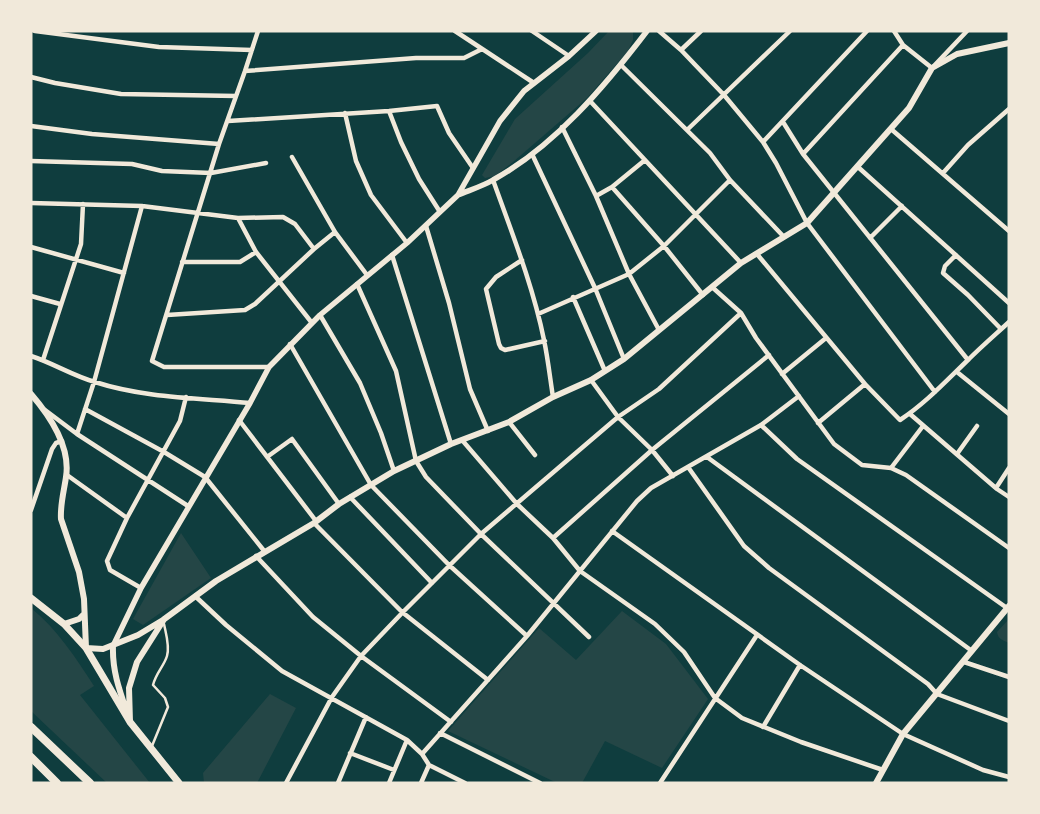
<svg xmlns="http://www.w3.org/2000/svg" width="1040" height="814" viewBox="0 0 1040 814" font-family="Commissioner,sans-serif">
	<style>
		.green { fill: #244646 }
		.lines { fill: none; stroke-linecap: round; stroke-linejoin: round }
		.service { stroke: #f1e9da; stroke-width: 2.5 }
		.minor { stroke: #f1e9da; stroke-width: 4.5 }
		.tertiary { stroke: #f1e9da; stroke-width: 5.5 }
		.secondary { stroke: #f1e9da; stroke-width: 6 }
		.primary { stroke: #f1e9da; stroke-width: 7 }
		.trunk { stroke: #f1e9da; stroke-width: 8 }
	</style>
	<rect width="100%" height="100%" fill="#0f3d3e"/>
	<!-- green -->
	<path class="green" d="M609,31L633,32V40L628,51L587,98L513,162L495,176L485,178L482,175L515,119L588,53Z
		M181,533L211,578L143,625L133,619Z
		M31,608C57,629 76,658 94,686L80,695L150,783H107L31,711Z
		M622,611L666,644L708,699L662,768L605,741L582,783H557L448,731L539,628L576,660Z
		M1009,619V643C1002,640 998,639 997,632Z
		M270,694L296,708L257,783H204L203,773Z"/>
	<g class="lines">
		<!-- service -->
		<path class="service" d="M152,746L168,707L165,698L153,685C156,673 164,666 167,656C170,646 166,634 164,624"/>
		<!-- minor -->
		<path class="minor" d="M35,31L159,47L252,50
			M258,31L245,71L219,144L152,361L164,367H269
			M455,31L534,83
			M532,31L569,56
			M659,31L681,50L724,95L763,142L776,163L807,223L935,392
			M894,31L903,45L932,68L967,31
			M681,50L701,31
			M621,65L710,153L730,180L784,237
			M245,71L416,58H464L482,49
			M31,77L55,83L121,94L236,96
			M590,101L741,263
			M389,111L401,142L419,179L440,212
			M345,113L356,161L371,195L407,243
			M228,121L389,111L437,106L449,133L473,168
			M783,122L803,154L968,360
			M31,126L92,134L219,144
			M562,127L596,196L629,274L659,330
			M891,129L1009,231
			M687,130L790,31
			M763,142L867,31
			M532,154L595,288L624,359
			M803,154L903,45
			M292,157L335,232L367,275
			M31,161L132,164L162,171L211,173L266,163
			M858,167L1009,303
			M943,173L968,145L1009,109
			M493,180C512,233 533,286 544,340C548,359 550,378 553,397
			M612,187L664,246L703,295
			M596,196L612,187L645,160
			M31,203L142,206L238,218L283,217L295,224L314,249
			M238,218L256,252L312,323
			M426,226L449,303L470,389L488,431
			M870,238L902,206
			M31,247L124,273
			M757,254L865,384L900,420C926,403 947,380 969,359C982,346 996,334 1009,322
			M392,255L451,444
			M956,255L945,266L943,273L968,295L1001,329
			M522,260L496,277L486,289L499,344L501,348L505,350L545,341
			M182,262H240L256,252
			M357,284L396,371L416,461L426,477L481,534L589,637
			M712,287L741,313L756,338L834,444L862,465L891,468L906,475L1009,548
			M31,296L60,304
			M573,297L605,371
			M538,314L629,274L664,246L730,180
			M167,315L245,310L255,304L314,249L335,232
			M320,315L360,383L381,433L394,471
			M290,344L371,485L449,565L527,636
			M31,356C53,363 73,376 95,382C144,398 198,398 250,403
			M43,360L81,244L83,204
			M957,372L1009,414
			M782,374L826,338
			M591,380L618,417L652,450L673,476
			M85,409L164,452L205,477L265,552
			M45,410L77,434L188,506
			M910,414L997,489L1009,497
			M239,420L316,521
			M509,422L535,455
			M818,423L865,384
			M761,425L797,459L1007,608
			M77,434L94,382L142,206
			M462,440L517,504L553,538L580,571L655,624L684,652L715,698L742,718L801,742L883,770
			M957,454L977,426
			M267,457L292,439L339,504
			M707,457L972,651
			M688,467L744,546L769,568L928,684L937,694L1009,721
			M891,468L923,426
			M67,475L127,518
			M996,488L1009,468
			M350,497L432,583
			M31,510L52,449L56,443L62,441
			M314,523L402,612L488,680
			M612,531L800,665L903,734L983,770L1009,777
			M553,538L652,450L769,355
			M256,556L313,617L361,656L451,722
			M141,588L110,570L107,561L127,518L180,421L186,397
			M195,596L226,625L282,671L407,740L422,754
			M964,662L1009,677
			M763,727L800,665
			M440,733L540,783
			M350,753L394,770
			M429,765L465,783
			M286,783L332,697L361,656L403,612L481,534L618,417L659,389L741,313
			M338,783L366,717
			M389,783L407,740
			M421,783L429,765L422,754L527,636L637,501L651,488L761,425L799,396
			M660,783L757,635"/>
		<!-- tertiary -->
		<path class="tertiary" d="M458,195C470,190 483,186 493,180C555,146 605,86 647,31
			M113,646L141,588L250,403L269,367L320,315L407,243L458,195L500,121L524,91L569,56L596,31"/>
		<!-- secondary -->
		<path class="secondary" d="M31,394C50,416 71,446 66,477C64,491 60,505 61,519L79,572L84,599L86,648L103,649L138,635L163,620L216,581L314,523L339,504L394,471L451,444L509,422L553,397L591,380L624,359L741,263L807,223L909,108L932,68L957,54L1009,43
			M64,624L79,619L84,614
			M113,646C112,671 120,692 128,715
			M130,722L129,688L137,662L163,621
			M876,783L903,734L1009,606"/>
		<!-- primary -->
		<path class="primary" d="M31,598L64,624L86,648L130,722L179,783"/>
		<!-- trunk -->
		<path class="trunk" d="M31,727L90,783
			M31,757L57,783"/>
	</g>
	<!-- border -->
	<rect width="1040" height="814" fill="none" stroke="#f1e9da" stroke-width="65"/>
</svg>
